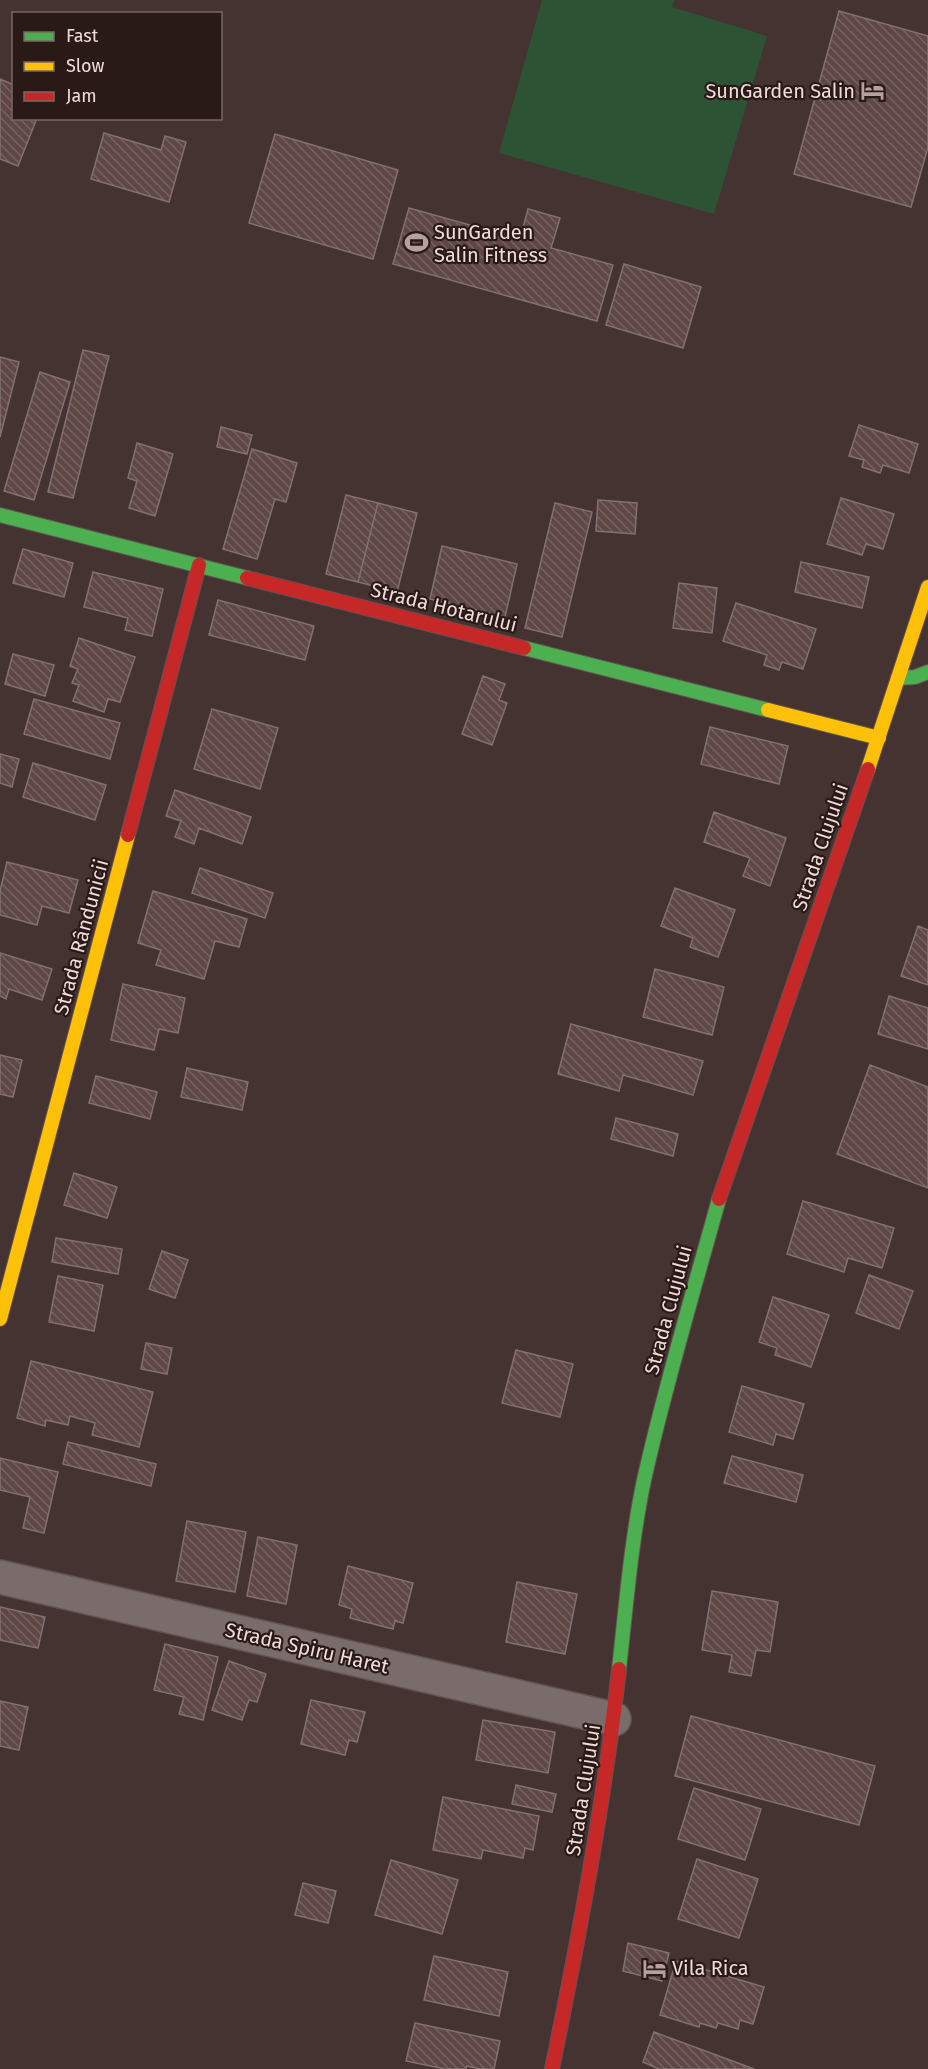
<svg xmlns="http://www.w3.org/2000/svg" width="928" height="2069" viewBox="0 0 928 2069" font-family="'Fira Sans',sans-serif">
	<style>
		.garden { fill: #2c5434 }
		.building { fill: url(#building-back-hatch); stroke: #817170; stroke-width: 1.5 }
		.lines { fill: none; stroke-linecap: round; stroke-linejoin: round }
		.street-casing { stroke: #625251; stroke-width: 36 }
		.fast-casing { stroke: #625251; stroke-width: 16 }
		.slow-casing { stroke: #625251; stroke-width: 16 }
		.jam-casing { stroke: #625251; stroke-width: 16 }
		.street { stroke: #7a6c6a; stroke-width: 33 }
		.fast { stroke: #4caf50; stroke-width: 14 }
		.slow { stroke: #ffc107; stroke-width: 14 }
		.jam { stroke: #c62828; stroke-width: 14 }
		.labels { text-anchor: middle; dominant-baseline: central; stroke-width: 4.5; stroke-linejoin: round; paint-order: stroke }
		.poi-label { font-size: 20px; fill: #f1dbd8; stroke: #291a18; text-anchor: start }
		.street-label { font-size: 20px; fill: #f1dbd8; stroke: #291a18 }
	</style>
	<defs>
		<pattern id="building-back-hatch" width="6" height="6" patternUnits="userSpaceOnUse" patternTransform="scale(1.5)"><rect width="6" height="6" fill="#5e4745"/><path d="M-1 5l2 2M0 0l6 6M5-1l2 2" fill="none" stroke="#76615f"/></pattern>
	</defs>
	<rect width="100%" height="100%" fill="#453332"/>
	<!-- garden -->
	<path class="garden" d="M542,0H674L672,7L767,36L714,214L499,153Z"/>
	<!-- building -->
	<path class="building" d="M839,11L928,36V147L911,207L794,174Z
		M0,79L14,85V118H37L18,166L0,159Z
		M104,133L161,150L165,136L186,142L169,202L91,179Z
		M275,134L398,170L373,259L249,223Z
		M409,208L520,239L528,209L560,218L551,248L613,265L597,321L393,264Z
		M624,264L701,287L683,348L606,325Z
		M83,350L109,356L73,498L48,492Z
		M0,357L19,362L0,437Z
		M40,372L70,382L34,500L4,491Z
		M859,425L918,444L909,473L883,465L880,473L862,467L864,460L849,456Z
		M221,427L252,435L247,454L217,447Z
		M137,443L173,454L155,516L129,508L137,481L128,478Z
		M252,449L297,463L286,502L275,499L257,559L223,549Z
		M346,495L378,503L358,582L326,574Z
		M841,498L894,514L883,549L866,544L862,555L827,544Z
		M598,500L637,503L635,534L596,531Z
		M378,503L417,513L397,592L358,582Z
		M555,503L592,512L562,637L525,628Z
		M442,546L517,564L505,617L430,599Z
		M23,549L73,563L64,597L13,583Z
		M801,562L869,577L862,608L795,592Z
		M93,572L163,589L152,636L125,630L128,618L84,607Z
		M679,583L717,588L712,633L673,628Z
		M218,600L314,626L305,660L209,635Z
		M736,603L816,629L803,669L782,662L779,670L764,665L767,655L723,641Z
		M79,638L135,657L120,702L108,699L104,712L73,701L79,685L72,683L78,669L70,666Z
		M13,654L54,665L45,696L5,684Z
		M483,676L505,684L499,700L507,703L492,745L462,734Z
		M34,699L120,723L110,759L24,734Z
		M212,709L278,728L260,789L194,769Z
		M710,727L788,746L779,784L701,764Z
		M0,754L19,759L12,787L0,783Z
		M33,763L106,785L95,820L23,797Z
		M175,790L251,817L242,844L199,828L194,844L175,837L181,821L166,816Z
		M714,812L786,838L770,886L743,876L750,858L704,842Z
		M7,862L78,880L69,913L42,906L37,925L0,915V891Z
		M200,868L273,893L265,918L192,893Z
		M675,888L735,910L718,957L690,947L693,938L661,926Z
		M153,891L247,919L239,947L215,941L204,979L156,965L161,950L138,943Z
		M918,926L928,930V985L901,976Z
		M0,953L52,969L42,1000L9,989L6,999L0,996Z
		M655,969L724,987L712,1035L643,1017Z
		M123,984L185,998L178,1033L159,1029L154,1050L111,1040Z
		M889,996L928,1008V1049L878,1034Z
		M571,1024L703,1061L693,1095L623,1075L619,1091L558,1074Z
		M0,1055L22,1060L13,1097L0,1094Z
		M870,1065L928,1087V1188L837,1154Z
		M187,1068L248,1082L242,1110L181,1097Z
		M96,1076L157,1092L150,1119L89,1103Z
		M616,1118L678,1134L673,1156L611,1139Z
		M74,1173L117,1187L107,1218L64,1205Z
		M803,1201L894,1228L882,1268L848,1258L844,1272L787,1254Z
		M56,1238L122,1249L118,1274L52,1262Z
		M162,1251L188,1260L175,1298L149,1289Z
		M869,1275L913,1291L899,1329L856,1313Z
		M58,1276L103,1285L94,1331L49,1322Z
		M773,1297L829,1315L811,1367L775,1355L777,1348L759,1342Z
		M146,1343L172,1348L167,1374L141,1369Z
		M516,1350L573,1364L560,1417L502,1403Z
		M31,1361L153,1392L139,1447L92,1435L95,1423L70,1416L68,1425L46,1420L45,1426L17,1418Z
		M742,1386L804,1404L793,1439L776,1434L773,1445L729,1432Z
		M68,1442L156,1464L151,1486L63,1464Z
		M732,1456L803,1475L796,1502L724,1483Z
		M0,1458L58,1472L44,1533L23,1528L30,1497L0,1490Z
		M187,1521L246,1532L235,1592L176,1581Z
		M258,1537L297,1545L286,1604L247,1596Z
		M348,1566L413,1583L403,1623L395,1621L393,1629L350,1618L352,1609L339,1605Z
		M517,1582L577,1594L565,1654L506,1642Z
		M712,1591L778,1602L770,1652L756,1650L751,1676L729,1672L732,1655L702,1650Z
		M0,1607L45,1617L38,1648L0,1640Z
		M165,1644L218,1657L203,1720L179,1714L184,1697L154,1690Z
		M229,1661L266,1674L257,1702L249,1700L242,1720L212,1710Z
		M311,1700L365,1712L357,1742L349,1740L345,1755L301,1744Z
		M0,1701L28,1707L19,1750L0,1746Z
		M691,1716L875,1766L859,1825L675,1776Z
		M483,1720L555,1732L548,1773L476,1760Z
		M516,1785L556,1794L552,1812L512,1804Z
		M694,1788L761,1809L745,1860L678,1839Z
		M443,1797L539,1816L533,1850L525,1848L523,1858L483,1850L481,1859L433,1850Z
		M697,1859L758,1879L739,1938L678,1919Z
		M391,1860L458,1880L442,1934L375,1915Z
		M303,1883L336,1891L328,1923L295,1915Z
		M628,1943L669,1953L662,1981L623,1971Z
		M434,1956L508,1972L499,2016L424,2000Z
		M676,1961L764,1987L753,2024L740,2020L738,2029L718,2023L716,2028L700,2023L699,2027L660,2015Z
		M415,2023L500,2041L494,2069H480L467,2066L466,2069H445L406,2061Z
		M654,2032L754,2069H659L643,2062Z"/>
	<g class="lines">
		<defs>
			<path id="street" d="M0,1577L614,1719"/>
			<path id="fast" d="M0,515L247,578
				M524,648L768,710
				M898,678L915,677L928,672
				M619,1669C626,1607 631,1542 644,1480C665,1386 693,1293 719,1199"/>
			<path id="slow" d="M768,710L879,738
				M868,769L928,587
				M0,1319L128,835"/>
			<path id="jam" d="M247,578L524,648
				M128,835L199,565
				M719,1199L868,769
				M552,2069C579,1936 604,1804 619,1669"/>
		</defs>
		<!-- street casing -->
		<use href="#street" class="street-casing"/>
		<!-- fast casing -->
		<use href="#fast" class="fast-casing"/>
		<!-- slow casing -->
		<use href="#slow" class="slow-casing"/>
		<!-- jam casing -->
		<use href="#jam" class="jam-casing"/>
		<!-- street -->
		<use href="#street" class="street"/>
		<!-- fast -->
		<use href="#fast" class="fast"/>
		<!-- slow -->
		<use href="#slow" class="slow"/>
		<!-- jam -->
		<use href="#jam" class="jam"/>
	</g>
	<!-- icons -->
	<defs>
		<symbol id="hotel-bare" viewBox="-9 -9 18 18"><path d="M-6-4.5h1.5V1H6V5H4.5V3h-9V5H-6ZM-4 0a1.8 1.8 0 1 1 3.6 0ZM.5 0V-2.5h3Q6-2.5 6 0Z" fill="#b5a09e" stroke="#291a18" stroke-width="2.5" paint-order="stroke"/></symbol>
		<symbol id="stadium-bare" viewBox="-9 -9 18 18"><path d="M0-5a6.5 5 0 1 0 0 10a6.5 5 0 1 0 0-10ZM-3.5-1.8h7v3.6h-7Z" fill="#b5a09e" stroke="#291a18" stroke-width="2.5" paint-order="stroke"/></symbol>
	</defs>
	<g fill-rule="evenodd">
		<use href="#hotel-bare" x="856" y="74" width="33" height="33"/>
		<use href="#stadium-bare" x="400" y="226" width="33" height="33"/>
		<use href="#hotel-bare" x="638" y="1952" width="33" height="33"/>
	</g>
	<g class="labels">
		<!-- poi labels -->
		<g class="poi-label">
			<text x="855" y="91" text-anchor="end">SunGarden Salin</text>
			<text x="434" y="232">SunGarden<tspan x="434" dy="23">Salin Fitness</tspan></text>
			<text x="672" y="1968">Vila Rica</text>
		</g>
		<!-- street labels -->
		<g class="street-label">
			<text transform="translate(444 607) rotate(14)">Strada Hotarului</text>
			<text transform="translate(820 847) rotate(-71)">Strada Clujului</text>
			<text transform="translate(81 937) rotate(-75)">Strada Rândunicii</text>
			<text transform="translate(668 1310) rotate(-75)">Strada Clujului</text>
			<text transform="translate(307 1648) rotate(13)">Strada Spiru Haret</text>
			<text transform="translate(583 1790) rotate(-81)">Strada Clujului</text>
		</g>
	</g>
	<!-- legend -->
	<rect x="12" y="12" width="210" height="108" fill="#291a18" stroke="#796765" stroke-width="1.5"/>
	<rect x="24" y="32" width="30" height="9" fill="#4caf50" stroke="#796765" stroke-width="1.5"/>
	<text x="66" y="42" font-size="18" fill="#f1dbd8">Fast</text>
	<rect x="24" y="62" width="30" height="9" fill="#ffc107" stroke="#796765" stroke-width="1.5"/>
	<text x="66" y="72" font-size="18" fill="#f1dbd8">Slow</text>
	<rect x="24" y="92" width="30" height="9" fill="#c62828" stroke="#796765" stroke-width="1.5"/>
	<text x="66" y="102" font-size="18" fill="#f1dbd8">Jam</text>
</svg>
